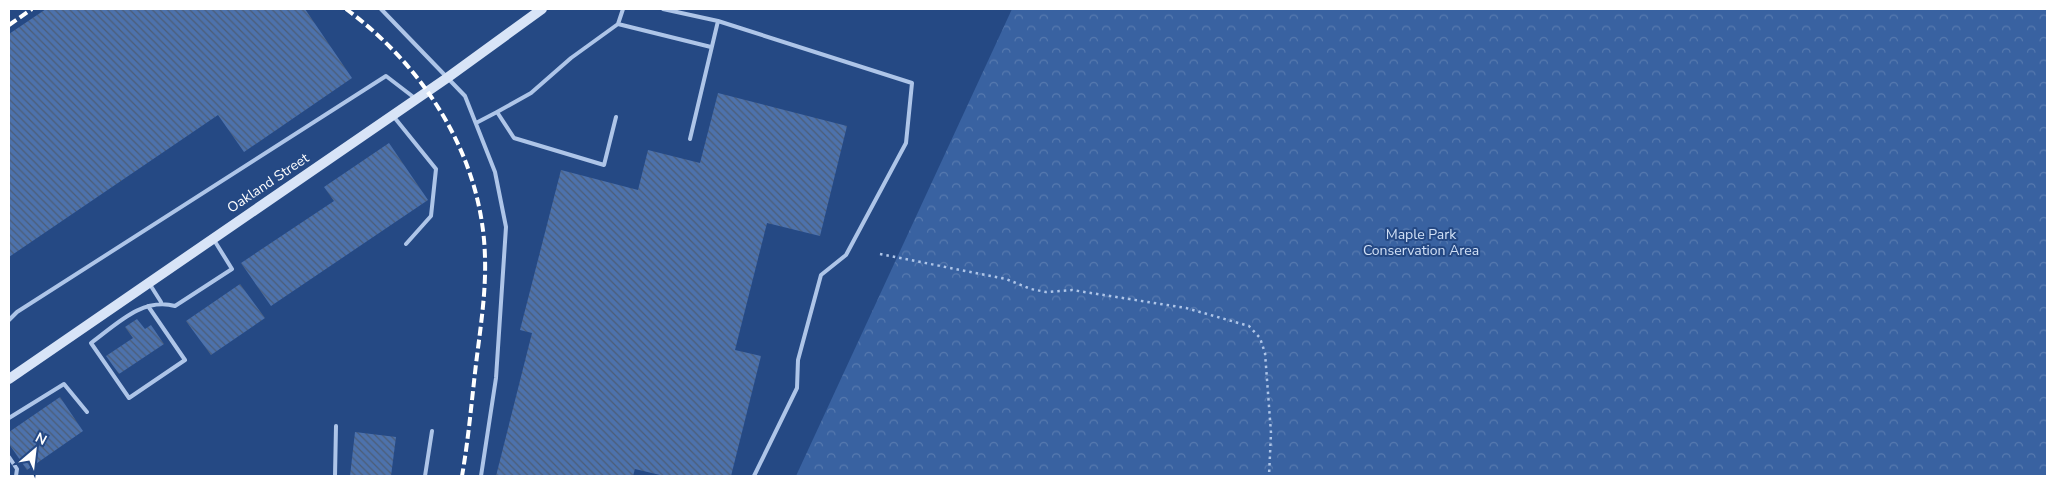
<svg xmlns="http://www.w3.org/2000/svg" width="2056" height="485" viewBox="0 0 2056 485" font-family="'Nunito Sans',sans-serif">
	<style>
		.forest { fill: url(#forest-crowns) }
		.building { fill: url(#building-back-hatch) }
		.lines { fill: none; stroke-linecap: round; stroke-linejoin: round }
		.path { stroke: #aec5e8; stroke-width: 2.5; stroke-dasharray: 2.5 4; stroke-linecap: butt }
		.lane { stroke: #aec5e8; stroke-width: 4 }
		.secondary { stroke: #d8e4f7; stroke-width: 10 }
		.rail { stroke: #fff; stroke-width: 4; stroke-dasharray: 9 4; stroke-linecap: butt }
		.labels { text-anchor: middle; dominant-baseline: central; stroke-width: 4; stroke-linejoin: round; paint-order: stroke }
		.street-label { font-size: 14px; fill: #fff; stroke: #254984 }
		.park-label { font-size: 14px; fill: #d1e0f6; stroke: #254984 }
	</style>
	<defs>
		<pattern id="forest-crowns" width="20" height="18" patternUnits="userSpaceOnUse" patternTransform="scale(1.25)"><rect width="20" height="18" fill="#3962a1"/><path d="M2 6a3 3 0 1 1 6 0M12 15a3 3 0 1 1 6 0" fill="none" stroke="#577aaf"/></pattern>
		<pattern id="building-back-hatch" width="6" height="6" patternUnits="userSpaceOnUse" patternTransform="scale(1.25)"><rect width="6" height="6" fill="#4d72ac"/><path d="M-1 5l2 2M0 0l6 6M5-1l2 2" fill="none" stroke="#4c5d77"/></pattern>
	</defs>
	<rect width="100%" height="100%" fill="#254984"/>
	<!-- forest -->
	<path class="forest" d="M1012,9H2047V476H796Z"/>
	<!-- building -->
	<path class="building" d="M46,9H305L352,78L244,152L218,115L9,257V34Z
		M718,93L847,126L820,236L767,223L735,350L761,356L731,476H664L635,469L633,476H496L532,333L520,330L561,170L638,190L648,150L700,163Z
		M389,143L428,200L271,306L241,263L334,201L324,187Z
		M240,284L265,318L211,355L186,321Z
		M137,319L145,329L151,325L164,344L119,374L106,356L133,338L125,327Z
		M60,397L83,431L27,470L9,444V432Z
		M355,432L396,437L391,476H350Z"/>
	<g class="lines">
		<!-- path -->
		<path class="path" d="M880,254L1006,279L1031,289L1046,292L1072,290L1186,308L1249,326L1260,338L1265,353L1271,433L1269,476"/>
		<!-- lane -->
		<path class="lane" d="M381,9L465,96L495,172L506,227L496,378L481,476
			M663,9L718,21L912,83L906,143L846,255L821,275L798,360L797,388L754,476
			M618,24L711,47
			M497,112L531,93L571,58L618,24L623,9
			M394,117L436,169L431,216L406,244
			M476,123L497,112L514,138L604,165L616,117
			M690,139L718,21
			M149,283L161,302
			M148,306L185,360L129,398L91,343C116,325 142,297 175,306L232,269L214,240
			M9,320L17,312L386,76L416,99
			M9,418L64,384L87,412
			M9,457L17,469L16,476
			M335,476L336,426
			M425,476L432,431"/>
		<!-- secondary -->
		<path class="secondary" d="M9,379L447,78L542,9"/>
		<!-- rail -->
		<path class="rail" d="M346,9C425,67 483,158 485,258C486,291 481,324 477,356C472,396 469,436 462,476
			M9,25L32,9"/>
	</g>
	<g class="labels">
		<!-- street labels -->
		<g class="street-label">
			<text transform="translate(268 183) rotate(-34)">Oakland Street</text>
		</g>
		<!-- park labels -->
		<g class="park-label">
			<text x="1421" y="234">Maple Park<tspan x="1421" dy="16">Conservation Area</tspan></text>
		</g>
	</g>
	<!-- border -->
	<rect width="2056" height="485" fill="none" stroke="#ffffff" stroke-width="20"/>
	<!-- north arrow -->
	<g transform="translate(35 450) rotate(28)" stroke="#254984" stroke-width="4" paint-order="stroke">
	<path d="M0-4L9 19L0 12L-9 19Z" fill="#ffffff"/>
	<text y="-8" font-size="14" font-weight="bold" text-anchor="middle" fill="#ffffff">N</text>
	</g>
</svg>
